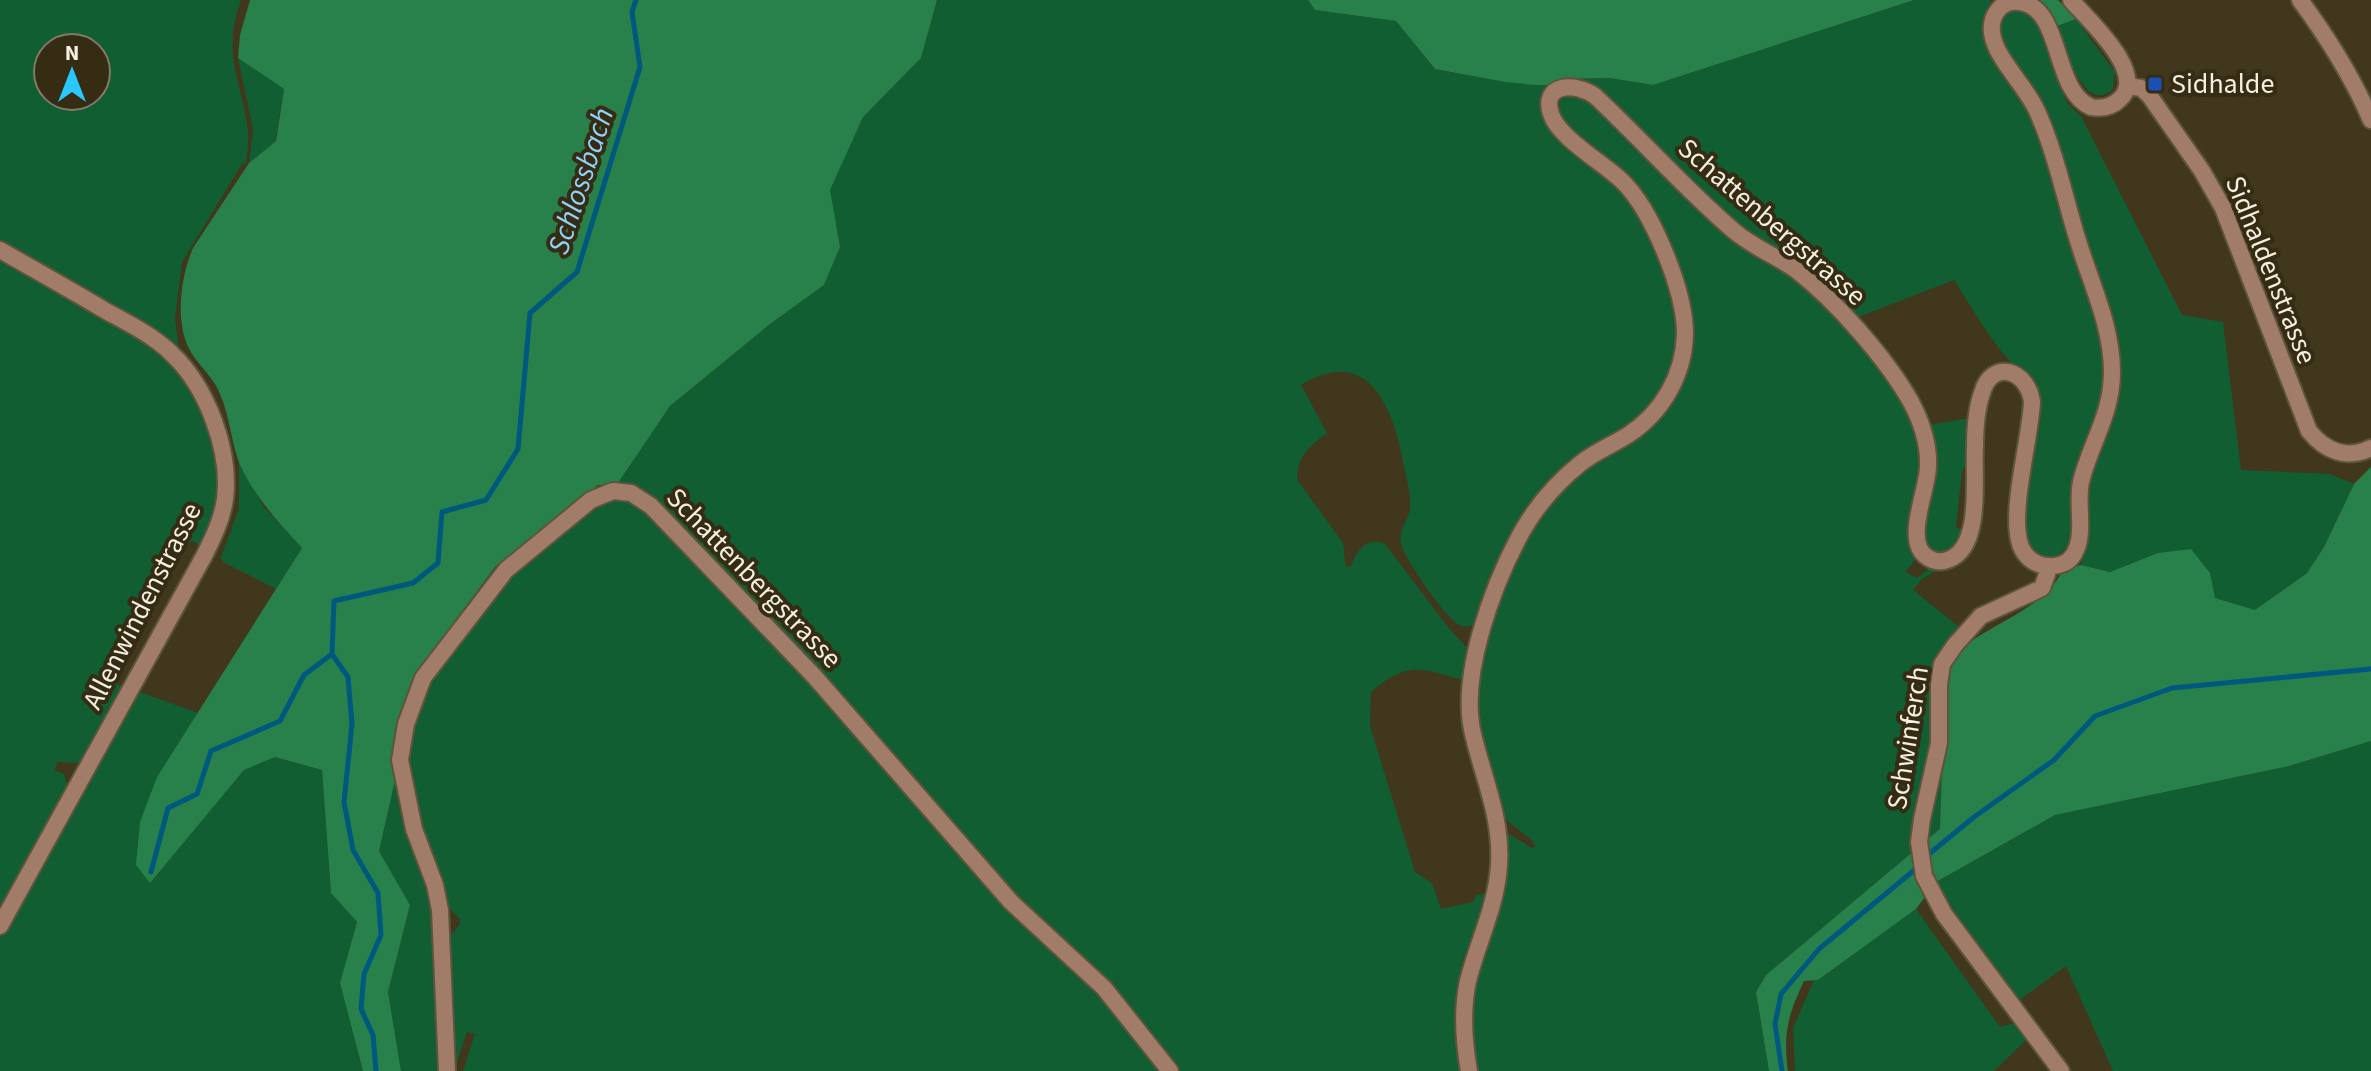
<svg xmlns="http://www.w3.org/2000/svg" width="2371" height="1071" viewBox="0 0 2371 1071" font-family="'Source Sans 3',sans-serif">
	<style>
		.green { fill: #115e32; fill-rule: evenodd }
		.forest { fill: #28804a }
		.lines { fill: none; stroke-linecap: round; stroke-linejoin: round }
		.stream { stroke: #00587f; stroke-width: 5 }
		.minor-casing { stroke: #5d543c; stroke-width: 20 }
		.minor { stroke: #a07c69; stroke-width: 16 }
		.transit-dot { fill: #1a4fb4; stroke: #352c13; stroke-width: 3 }
		.labels { text-anchor: middle; dominant-baseline: central; stroke-width: 8; stroke-linejoin: round; paint-order: stroke }
		.poi-label { font-size: 28px; fill: #f4efe0; stroke: #352c13; text-anchor: start }
		.street-label { font-size: 28px; fill: #f4efe0; stroke: #352c13 }
		.water-label { font-size: 30px; font-style: italic; fill: #8fd2fb; stroke: #352c13 }
	</style>
	<rect width="100%" height="100%" fill="#40371d"/>
	<!-- green -->
	<path class="green" d="M0,0H241C221,55 242,80 248,131C249,142 247,153 246,163L242,164L182,262L175,319L179,350L155,331L0,244ZM48,48H96V96H48Z
		M937,0H1308L1315,10L1396,21L1435,69L1505,82L1547,85L1541,97L1540,107L1550,127L1606,174L1635,204L1669,280L1679,336L1670,375L1648,412L1569,467L1480,621C1473,626 1466,629 1458,624C1445,617 1404,558 1401,544C1398,530 1408,521 1410,509C1412,495 1406,479 1404,466C1394,409 1369,343 1301,385L1327,433C1310,445 1294,460 1298,481L1343,543L1346,567L1351,566C1357,550 1367,536 1385,544L1448,627L1466,647L1468,654L1462,680C1420,668 1408,661 1371,692L1370,726L1415,872L1432,883L1441,909L1473,902L1476,895L1489,893L1475,944L1464,956L1462,964L1461,1016L1464,1071H463L475,1034L467,1032L454,1071L448,939L460,924V919L446,905L425,848L408,773L412,726L434,671L498,587L616,486L670,406L770,324L824,285L840,247L829,190L863,117L921,58Z
		M1914,0H1991L1983,26L1987,42L2015,83L2036,123L2101,325L2106,382L2072,534L2066,548L2054,558H2040L2027,550L2023,513L2038,393C2032,374 2020,373 2009,360C1988,337 1971,306 1954,280L1853,319L1736,226L1598,90L1579,79L1610,78L1653,85Z
		M2020,9L2028,11L2036,20L2067,103L2081,116L2182,315L2223,322L2241,470L2330,474L2354,484L2324,547L2307,573L2255,610L2214,598L2210,573L2158,553L2110,572L2081,565L2087,543L2084,497L2093,462L2113,417L2120,393L2119,354L2075,217L2002,44L1998,23L2003,15Z
		M2076,19L2115,72L2113,89C2083,117 2065,45 2057,26Z
		M238,58L284,89L275,142L249,163L253,129Z
		M1571,94L1586,98L1835,313L1886,376L1912,424L1923,461L1910,546L1916,559L1905,572L1917,578L1930,568L1936,571L1922,579L1913,590L1974,639L1945,670L1940,829L1766,975L1756,992L1769,1071H1475C1463,991 1489,909 1504,831L1532,848L1535,847L1533,841L1501,816L1474,707L1481,653L1510,565L1543,509L1584,467L1635,437L1688,348L1652,213L1560,115V100Z
		M0,255C35,276 70,297 106,318C121,327 139,336 153,347C198,382 225,449 217,506C215,520 207,534 202,546L192,541L185,544L111,682L122,686L121,690L123,691L89,755L77,763L58,762L54,770L64,774L69,790L0,917Z
		M1970,418L1969,459L1962,471L1956,528L1963,529L1967,506C1976,526 1956,555 1934,554L1923,542L1922,532L1933,474L1928,425Z
		M239,463L264,507L302,548L276,589L223,562L221,557L239,509Z
		M140,692L198,713L157,777L150,883L244,770L275,757L322,770L331,893L357,922L340,983L363,1071H0V936L133,696Z
		M2371,741V1071H2113L2066,966L2014,1004L1936,882L2055,815L2289,766Z
		M397,772L436,906L442,1071H401L388,992L410,905L379,851Z
		M1916,909L2000,1027L2017,1022L2027,1039L1994,1071H1795L1793,1028L1814,980H1818Z"/>
	<!-- forest -->
	<path class="forest" d="M250,0H937L921,58L863,117L830,190L840,247L824,285L770,324L670,406L616,486L598,485L534,540L495,567L423,664L407,702L397,772L379,851L410,905L388,992L401,1071H363L340,983L357,922L331,893L322,770L275,757L244,770L150,883L136,865L140,822L157,777L302,548C278,522 255,497 240,465C231,442 230,417 220,394C214,378 201,368 192,354C174,326 180,278 193,248L249,163L276,141L284,89L238,58L240,35Z
		M1308,0H1914L1653,85L1610,78L1560,79L1547,85H1535L1505,82L1435,69L1396,21L1315,10Z
		M2038,0H2058L2076,19L2057,26Z
		M2371,467V741L2289,766L2055,815L1936,882L1916,909L1818,980L1804,981C1788,1015 1783,1033 1788,1071H1769L1756,992L1766,975L1940,829L1945,670C1955,660 1964,646 1976,638C2003,620 2050,602 2063,569L2081,565L2110,572L2158,553L2191,549L2210,573L2215,598L2255,610L2307,573L2324,547L2354,484Z"/>
	<g class="lines">
		<!-- stream -->
		<path class="stream" d="M332,654L348,677L352,724L344,802L353,850L378,893L381,935L364,974L361,1009L373,1035L376,1071
			M1929,854L1974,817L2054,760L2095,716L2172,688L2371,669
			M151,872L168,808L197,794L211,751L280,721L304,675L332,654L334,601L413,583L438,563L442,512L486,500L518,449L530,313L577,272L640,67L632,12L636,0
			M1782,1071L1775,1024L1781,994L1819,949L1918,867"/>
		<defs>
			<path id="minor" d="M2300,0C2328,38 2352,76 2371,120
				M2128,86L2141,88L2149,95L2202,171L2223,208L2309,431C2325,451 2347,460 2371,448
				M0,250C35,270 71,290 106,311C128,323 154,336 172,354C207,387 231,451 225,499C222,520 213,538 204,556L0,926
				M2050,566L2042,588L1981,616L1955,645L1942,664L1939,685V743L1922,819L1919,842L1924,876L1944,914L2061,1071
				M447,1071L440,910L435,885L414,829L400,760L406,724L423,678L506,570L591,500L613,491L631,493L651,506L814,676L1011,902L1104,988L1170,1071
				M1469,1071C1464,1043 1462,1009 1468,981C1478,941 1497,905 1499,864C1502,818 1483,777 1473,734C1459,677 1492,588 1519,537C1534,509 1556,483 1581,463C1595,452 1612,445 1628,435C1662,413 1684,375 1685,334C1685,291 1652,209 1621,180C1603,163 1558,137 1551,114C1541,83 1575,82 1595,96C1642,140 1685,189 1734,231C1753,247 1776,256 1796,270C1836,301 1886,358 1911,402C1921,421 1929,443 1928,466C1928,490 1903,541 1927,557C1934,562 1941,563 1950,559C1983,545 1973,476 1975,447C1975,429 1976,410 1982,393C1992,358 2028,370 2032,402C2030,440 2011,506 2019,540C2022,555 2033,565 2048,566C2058,567 2069,563 2074,554C2086,534 2076,504 2081,482C2090,444 2112,415 2112,372C2112,327 2092,286 2079,244C2065,200 2056,153 2037,111C2026,86 1995,58 1992,33C1990,15 2001,0 2019,2C2063,6 2052,91 2091,107C2102,109 2112,107 2120,99C2148,73 2088,20 2071,0"/>
		</defs>
		<!-- minor casing -->
		<use href="#minor" class="minor-casing"/>
		<!-- minor -->
		<use href="#minor" class="minor"/>
	</g>
	<!-- markers -->
	<rect class="transit-dot" x="2147" y="76" width="16" height="16" rx="4"/>
	<g class="labels">
		<!-- poi labels -->
		<g class="poi-label">
			<text x="2171" y="84">Sidhalde</text>
		</g>
		<!-- street labels -->
		<g class="street-label">
			<text transform="translate(1772 222) rotate(41)">Schattenbergstrasse</text>
			<text transform="translate(2271 270) rotate(68)">Sidhaldenstrasse</text>
			<text transform="translate(754 578) rotate(46)">Schattenbergstrasse</text>
			<text transform="translate(142 606) rotate(-63)">Allenwindenstrasse</text>
			<text transform="translate(1908 738) rotate(-81)">Schwinferch</text>
		</g>
		<!-- water labels -->
		<g class="water-label">
			<text transform="translate(581 181) rotate(-72)">Schlossbach</text>
		</g>
	</g>
	<!-- north arrow -->
	<g transform="translate(72 72)"><circle r="38" fill="#352c13" stroke="#817a65" stroke-width="2"/>
	<path d="M0-6L14 30L0 20L-14 30Z" fill="#29c8ff"/>
	<text y="-12" font-size="22" font-weight="bold" text-anchor="middle" fill="#f4efe0">N</text>
	</g>
</svg>
